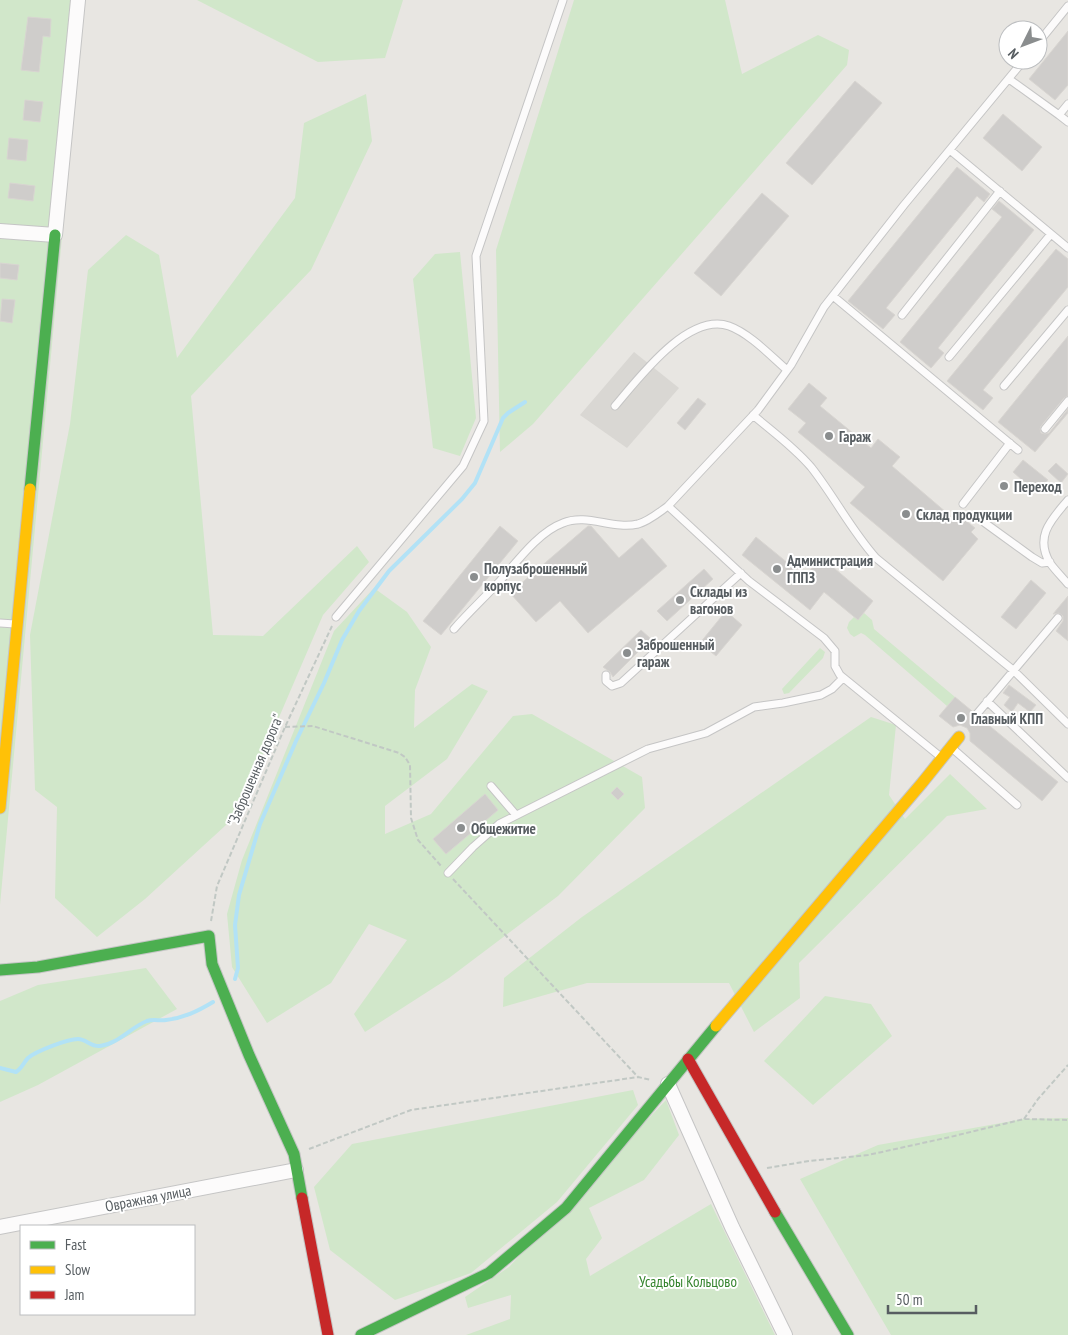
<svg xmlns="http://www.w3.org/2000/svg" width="1068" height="1335" viewBox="0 0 1068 1335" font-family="'PT Sans Narrow',sans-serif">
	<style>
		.industrial { fill: #d9d7d3 }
		.green { fill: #d1e7ca }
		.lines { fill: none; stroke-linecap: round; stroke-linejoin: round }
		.stream { stroke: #b2e2f6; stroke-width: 4 }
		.building { fill: #cfcdcb; stroke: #d8d5d1 }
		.lane-casing { stroke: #c5c5c5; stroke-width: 9 }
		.street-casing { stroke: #c5c5c5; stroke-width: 16 }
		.fast-casing { stroke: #c4c5c4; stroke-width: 13 }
		.slow-casing { stroke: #c4c5c4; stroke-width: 13 }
		.jam-casing { stroke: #c4c5c4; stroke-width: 13 }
		.path { stroke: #c1c8c4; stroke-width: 2; stroke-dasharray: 5 2.5; stroke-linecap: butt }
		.lane { stroke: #fcfbfb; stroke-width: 7 }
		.street { stroke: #fcfbfb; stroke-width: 14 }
		.fast { stroke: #4caf50; stroke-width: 11 }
		.slow { stroke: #ffc107; stroke-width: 11 }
		.jam { stroke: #c62828; stroke-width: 11 }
		.poi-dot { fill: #8a8d8e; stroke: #fff; stroke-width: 2 }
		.labels { text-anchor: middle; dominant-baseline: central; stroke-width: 4; stroke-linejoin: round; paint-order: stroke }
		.poi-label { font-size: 15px; font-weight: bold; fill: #575d61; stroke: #fff; text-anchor: start }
		.street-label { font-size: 15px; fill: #575d61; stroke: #fff }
		.park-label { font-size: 15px; fill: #34842d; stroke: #fff }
	</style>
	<rect width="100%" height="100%" fill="#e8e6e2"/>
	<!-- industrial -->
	<path class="industrial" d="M634,352L679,388L627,448L580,415Z"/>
	<!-- green -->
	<path class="green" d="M0,0H84L0,905Z
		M197,0H403L385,58L318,62Z
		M574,0H725L742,74L818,35L849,50L847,65L533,424L500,452L496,250Z
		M366,94L372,141L311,270L191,396L213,635L263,636L357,546L369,562L323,615L237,815L145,899L97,937L55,898L57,807L35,790L30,635L70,424L88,270L126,235L159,255L177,358L295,198L304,123Z
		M460,252L476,418L460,456L433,448L413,279L435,254Z
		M374,588L407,612L431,647L415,690L414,728L472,684L488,691L447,759L385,806V834L431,814L513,716L532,714L642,777L645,808L558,896L449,978L365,1032L354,1014L407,940L369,924L331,983L267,1023L232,967L227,914L242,860L334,631Z
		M864,613L872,620L874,629L955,697L947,706L865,635L861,633L854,637L850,634L847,628L849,622L854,617L858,620Z
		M820,648L825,652L823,658L789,693L784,694L782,689Z
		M871,717L896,725L889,795L905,819L950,774L987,809L947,816L799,963L800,998L754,1032L729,983H587L503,1007L504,978L582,917Z
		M146,968L177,1009L38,1085L0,1102V1001L38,985Z
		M825,996L871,1004L892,1036L813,1105L764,1061Z
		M633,1090L638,1105L557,1202L471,1273L395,1300L330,1250L314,1187L352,1144Z
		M666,1100L679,1135L644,1180L589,1208L602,1238L586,1259L590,1276L711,1204L775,1335H466L510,1319L511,1295L468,1308L465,1297L509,1267Z
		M1068,1118V1335H891L800,1179L878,1145L1024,1119Z"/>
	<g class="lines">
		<!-- stream -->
		<path class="stream" d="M235,979L238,968L235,925L239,895L260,824L296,741L324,683L342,640L359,611L389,571L462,499L475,483L503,418L508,413L525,402
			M0,1068L16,1072C22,1068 24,1062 28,1058C36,1051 68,1039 78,1039C86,1039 91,1047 100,1046C118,1044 131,1027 147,1021C153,1019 160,1021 166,1020C184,1018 198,1011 213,1002"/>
	</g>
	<!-- building -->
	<path class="building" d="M28,17L51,19L50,37L43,36L39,72L21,70Z
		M1068,31V85L1055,100L1029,79Z
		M855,81L882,103L812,185L786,163Z
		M25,100L43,102L40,122L23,120Z
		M1003,114L1042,147L1022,171L983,138Z
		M9,138L28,140L26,161L7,159Z
		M957,167L990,194L984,202L977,196L886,308L895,315L883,329L848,301Z
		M10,183L35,186L33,201L8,198Z
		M762,193L789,216L721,296L694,273Z
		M999,201L1034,230L938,348L944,353L931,368L900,342L1002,217L992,209Z
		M1056,249L1068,259V287L983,390L993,398L983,410L947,381Z
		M0,263L19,265L17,280L0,278Z
		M2,299L15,300L12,323L0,321Z
		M1068,336V396L1064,398L1041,426L1040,429L1041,433L1045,434L1049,433L1068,409V413L1035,452L998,422Z
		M809,383L827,398L820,406L871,448L878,439L900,457L892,466L961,525L965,520L975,528L971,532L978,539L943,581L850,503L865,487L798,432L806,423L788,409Z
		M698,398L706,404L685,430L677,423Z
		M1023,460L1048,480L1037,493L1013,472Z
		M1056,463L1068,474L1061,483L1048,471Z
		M500,526L518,541L441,635L423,621Z
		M588,526H591L619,558L642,538L667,566L588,633L560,601L536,622L510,593Z
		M756,537L805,577L821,557L873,601L858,620L824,592L810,610L742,555Z
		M704,569L713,579L667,621L657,611Z
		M1031,580L1046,593L1016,629L1001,617Z
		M1068,596V641L1056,631L1063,621V616L1059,613L1053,614Z
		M726,611L742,625L716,656L700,643Z
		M641,630L651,639L613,677L610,672L603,667Z
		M1009,685L1036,705L1030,712L1018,703L1012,712L1004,705L1010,697L1003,693Z
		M955,697L972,711L971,716L973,719L977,720L980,718L1058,782L1042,801L970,741V733L967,728L960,725L953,727L939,716Z
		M617,787L624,794L618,800L611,793Z
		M485,794L498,810L446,854L433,839Z"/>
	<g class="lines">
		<defs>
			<path id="lane" d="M1038,43L1068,6
				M1009,79L1059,115
				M1068,104L1059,115L1068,122
				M950,150L1068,248
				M833,296L1018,450
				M902,315L1000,191
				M949,357L1051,234
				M1004,386L1068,310
				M615,406C639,378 688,312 729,326C749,333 771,356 787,370
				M753,415C773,432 794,447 811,467C834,496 851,530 876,558L1013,670L1068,724
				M1045,429L1068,401
				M1068,500C1052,519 1034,536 1050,563C1055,570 1062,577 1068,584
				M963,504L1010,443
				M668,506L758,410L791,365L824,307L904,205L1024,60
				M985,523L1032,557L1042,563L1050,562
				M336,617L463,466L484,421L476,256L563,0
				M0,623L15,624
				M454,629C468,613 484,598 499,582C516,563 538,532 563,523C587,513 613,530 638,524C649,521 658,513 668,506L749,581L824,638L835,651V666L840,675L942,758
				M606,675V681L612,686L621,683L741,573
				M987,701L1068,778
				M976,715L1058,618
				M953,749L1017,805
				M491,786L516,815
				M448,873L473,847L499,824L648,749L706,733L754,707L783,703L821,695L832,689L843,678"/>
			<path id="street" d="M0,231L55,235L78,0
				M668,1084L732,1227L785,1335
				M0,1227L296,1170"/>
			<path id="fast" d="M30,489L55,235
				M0,970L38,967L209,936L212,964L249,1055L294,1154L302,1198
				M775,1212L848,1335
				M361,1335L489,1273L566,1208L716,1026"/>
			<path id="slow" d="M0,808L30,489
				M716,1026L922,783L959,737"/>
			<path id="jam" d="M688,1059L775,1212
				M302,1198L328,1335"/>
		</defs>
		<!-- lane casing -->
		<use href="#lane" class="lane-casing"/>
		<!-- street casing -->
		<use href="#street" class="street-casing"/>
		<!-- fast casing -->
		<use href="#fast" class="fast-casing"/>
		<!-- slow casing -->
		<use href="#slow" class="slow-casing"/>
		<!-- jam casing -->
		<use href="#jam" class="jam-casing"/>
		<!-- path -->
		<path class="path" d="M285,727L313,726L399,753L405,757L410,765L411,818L418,840L442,867
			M453,879L638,1077
			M211,921L217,886L285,727L332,626
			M1024,1119L1038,1099L1068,1065
			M309,1149L411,1110L638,1077L651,1080
			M767,1168L809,1161L868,1155L950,1137L1024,1119L1068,1120"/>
		<!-- lane -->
		<use href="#lane" class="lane"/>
		<!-- street -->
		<use href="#street" class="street"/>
		<!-- fast -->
		<use href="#fast" class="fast"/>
		<!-- slow -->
		<use href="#slow" class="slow"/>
		<!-- jam -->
		<use href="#jam" class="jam"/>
	</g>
	<!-- markers -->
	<g class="poi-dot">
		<circle cx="829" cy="436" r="5"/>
		<circle cx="1004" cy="486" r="5"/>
		<circle cx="906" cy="514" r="5"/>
		<circle cx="777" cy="569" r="5"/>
		<circle cx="474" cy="577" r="5"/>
		<circle cx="680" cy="600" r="5"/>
		<circle cx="627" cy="653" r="5"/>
		<circle cx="961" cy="718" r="5"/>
		<circle cx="461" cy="828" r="5"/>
	</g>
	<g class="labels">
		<!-- poi labels -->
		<g class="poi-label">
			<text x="839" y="436">Гараж</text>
			<text x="1014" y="486">Переход</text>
			<text x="916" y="514">Склад продукции</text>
			<text x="787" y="560">Администрация<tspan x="787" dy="17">ГППЗ</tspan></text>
			<text x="484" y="568">Полузаброшенный<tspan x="484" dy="17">корпус</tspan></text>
			<text x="690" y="591">Склады из<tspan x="690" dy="17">вагонов</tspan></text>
			<text x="637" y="644">Заброшенный<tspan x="637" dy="17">гараж</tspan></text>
			<text x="971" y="718">Главный КПП</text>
			<text x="471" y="828">Общежитие</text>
		</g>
		<!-- street labels -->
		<g class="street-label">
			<text transform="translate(255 770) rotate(-67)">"Заброшенная дорога"</text>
			<text transform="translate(148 1198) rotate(-11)">Овражная улица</text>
		</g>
		<!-- park labels -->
		<g class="park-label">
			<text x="688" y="1281">Усадьбы Кольцово</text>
		</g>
	</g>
	<!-- legend -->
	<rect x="20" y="1225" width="175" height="90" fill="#ffffff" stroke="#bcbec0"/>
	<rect x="30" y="1241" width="25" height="8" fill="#4caf50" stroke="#bcbec0"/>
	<text x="65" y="1250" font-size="15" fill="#575d61">Fast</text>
	<rect x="30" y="1266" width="25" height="8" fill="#ffc107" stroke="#bcbec0"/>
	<text x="65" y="1275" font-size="15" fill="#575d61">Slow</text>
	<rect x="30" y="1291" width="25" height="8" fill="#c62828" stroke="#bcbec0"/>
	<text x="65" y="1300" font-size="15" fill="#575d61">Jam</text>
	<!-- north arrow -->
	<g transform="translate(1023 45) rotate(228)"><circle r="24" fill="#ffffff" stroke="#bcbec0"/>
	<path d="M0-4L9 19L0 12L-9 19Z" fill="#8a8d8e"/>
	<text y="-8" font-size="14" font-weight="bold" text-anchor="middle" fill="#575d61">N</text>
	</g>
	<!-- scale -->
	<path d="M888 1305v8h88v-8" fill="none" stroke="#575d61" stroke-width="2.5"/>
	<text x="896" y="1305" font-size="15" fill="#575d61" stroke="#ffffff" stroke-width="4" paint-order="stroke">50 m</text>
</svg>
